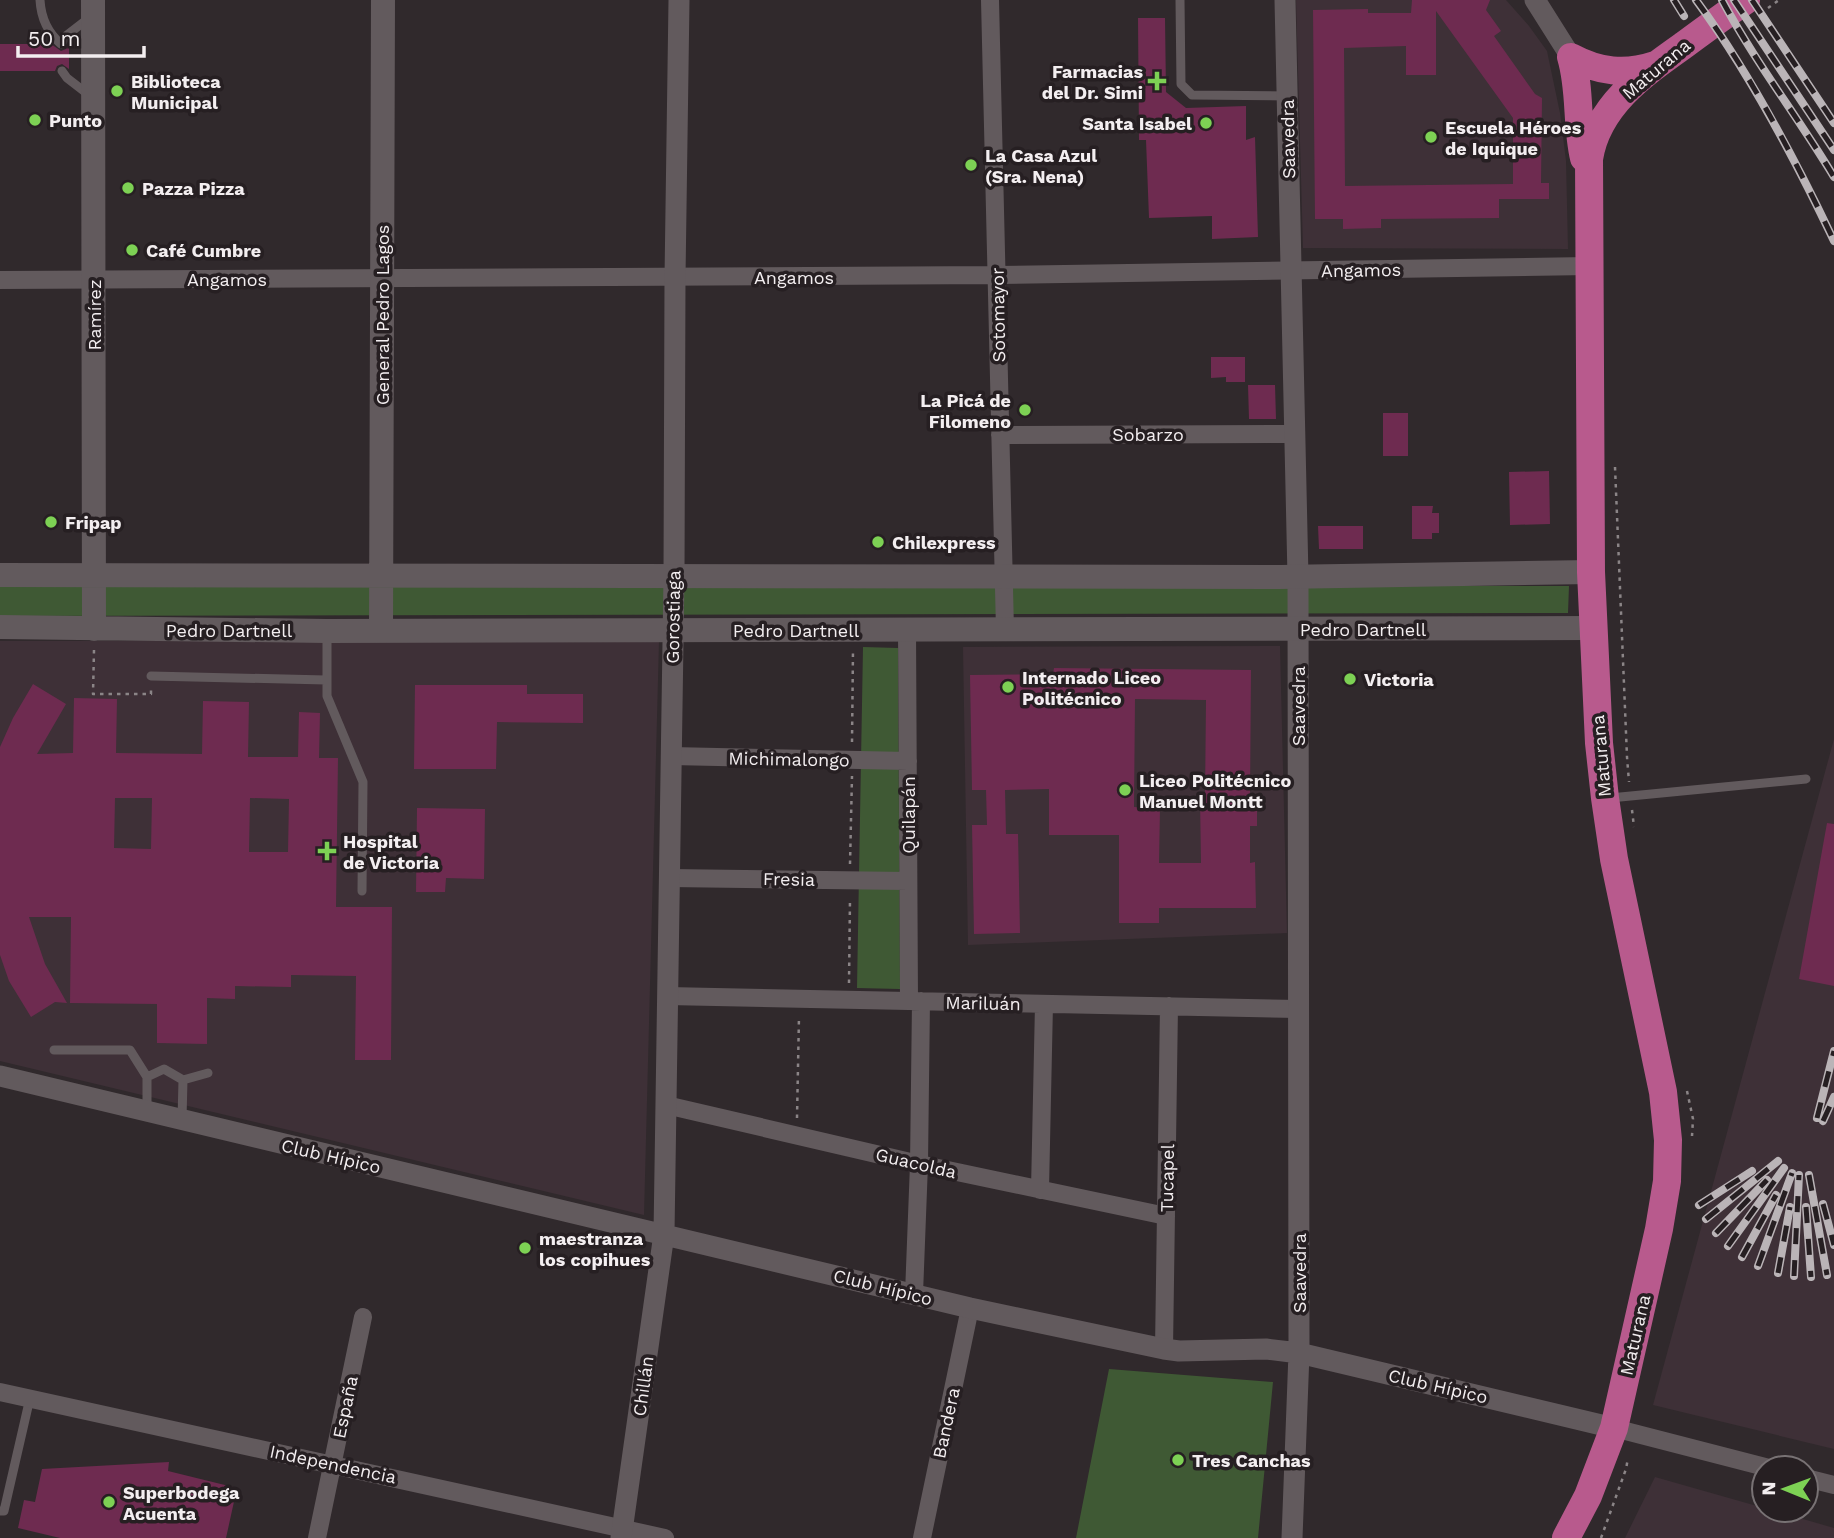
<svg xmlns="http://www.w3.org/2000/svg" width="1834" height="1538" viewBox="0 0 1834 1538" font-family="'Work Sans',sans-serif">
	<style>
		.built { fill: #3e3037 }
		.green { fill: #3f5934 }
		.building { fill: #6e2b50; fill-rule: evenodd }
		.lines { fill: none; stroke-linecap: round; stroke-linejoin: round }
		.path { stroke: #8b8587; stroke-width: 2.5; stroke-dasharray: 3.5 5; stroke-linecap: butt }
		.service { stroke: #625a5d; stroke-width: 9 }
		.minor { stroke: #625a5d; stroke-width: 18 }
		.tertiary { stroke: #625a5d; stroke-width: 21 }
		.secondary { stroke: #625a5d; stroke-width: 24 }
		.trunk { stroke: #b85a8d; stroke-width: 28 }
		.rail-casing { stroke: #bab4b7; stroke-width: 8 }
		.rail { stroke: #261f22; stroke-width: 5; stroke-dasharray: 16; stroke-linecap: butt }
		.poi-dot { fill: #7dd154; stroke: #261f22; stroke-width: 2.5 }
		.labels { text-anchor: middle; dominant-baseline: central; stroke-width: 7; stroke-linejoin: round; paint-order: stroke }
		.street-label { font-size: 18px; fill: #f3eef0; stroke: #261f22 }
		.poi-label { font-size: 18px; font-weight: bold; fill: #f3eef0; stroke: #261f22; text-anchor: start }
	</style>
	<rect width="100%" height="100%" fill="#30292c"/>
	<!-- built -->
	<path class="built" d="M1296,0H1506L1529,26L1547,51L1560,113L1566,161L1568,249L1303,248Z
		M0,641H659L644,1215L0,1061Z
		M1280,646L1287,933L968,945L963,647Z
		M1834,739V1449L1653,1405Z
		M1655,1477L1764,1508V1510H1772L1834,1528V1538H1625Z"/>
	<!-- green -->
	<path class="green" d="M0,583L1569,586L1568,613L0,616Z
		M863,647L898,648L900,989L857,988Z
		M1109,1369L1273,1382L1258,1538H1076Z"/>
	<!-- building -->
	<path class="building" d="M1412,0H1490L1486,10L1501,31L1494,36L1535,94L1542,98L1541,183H1549V199H1499V218L1381,219V228L1343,229V219H1315L1313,10L1368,9V13H1411ZM1436,11L1513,118V184L1345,186L1344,48L1406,46V75H1436Z
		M1138,18H1165L1166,92L1186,108L1246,106V140L1255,137L1258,237L1212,239V216L1149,218L1146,140H1139Z
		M0,44H51L61,51L66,49L69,45V69L62,64L57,66L55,71H0Z
		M1211,357H1245V382H1226V377L1211,378Z
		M1248,385H1275L1276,419H1249Z
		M1383,413H1408V456H1383Z
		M1549,471L1550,524L1510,525L1509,472Z
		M1412,506H1433L1432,513H1439V533H1432V539H1412Z
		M1318,526H1363V549H1319Z
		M1054,668L1251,670L1250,797H1257V826H1250V863L1255,862L1256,908H1159V923H1119V835H1049V789L1005,790L1006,834H1018L1020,933L974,934L972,825H987L986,790H972L970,675L1053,674ZM1135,699L1206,700L1205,798H1200L1201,863H1159L1160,808L1134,807Z
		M33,684L66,704L37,754L73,753L74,698L117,699L116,753L202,754L203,701L249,702L248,757H298L299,712L320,713L319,758H338L336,907H392L391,1060H355L356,976L291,975V987L235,986V999L207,998V1044L157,1043V1004L70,1003L71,917H29L45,964L67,1003L55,1002L31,1017L9,981L0,955V747L13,718ZM115,798H152L151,849L114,848ZM250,798L289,799L288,852H249Z
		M415,685H527V694H583V723L497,722L496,769H414Z
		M417,808L485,809L484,879L446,878L445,892H416Z
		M1827,823L1834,824V986L1799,979Z
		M169,1462L168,1471L237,1488L226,1538H60L18,1528L24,1500L35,1502L42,1469Z"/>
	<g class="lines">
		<!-- path -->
		<path class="path" d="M1768,8L1779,0
			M1615,467L1627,757L1629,782
			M94,650L93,694H151V687
			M852,742L853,650
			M1632,810L1634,827
			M850,864L852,776
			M849,983L850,899
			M1687,1091L1693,1119L1692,1136
			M797,1118L799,1016
			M1601,1538L1626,1469L1628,1458"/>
		<!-- service -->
		<path class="service" d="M40,0C41,18 47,32 61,44
			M1180,0L1181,84L1192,95L1287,96
			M61,44L67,35L89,18
			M62,71L67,78L89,95
			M327,634V696L363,782L362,891
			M151,676L326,680
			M1610,798L1806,779
			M54,1050H130L147,1077
			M147,1112V1077L164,1069L183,1080
			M182,1119L183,1080L208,1073
			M0,1511H4L30,1398"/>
		<!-- minor -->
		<path class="minor" d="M990,0L1005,630
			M0,280L997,275L1589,266
			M1000,435L1295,434
			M907,629L909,1001
			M671,756L908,761
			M669,878L908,881
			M667,996L1298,1009
			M666,1105L919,1164L1166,1216
			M1040,1190L1044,1004
			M914,1294L919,1164L921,1001
			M1164,1349L1169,1006
			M0,1392L665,1538
			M1614,1428L1769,1468
			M1806,1478L1834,1485
			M317,1538L363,1317
			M922,1538L970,1308"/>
		<!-- tertiary -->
		<path class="tertiary" d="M1285,0L1298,577L1299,1353L1292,1538
			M1535,0L1571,57
			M0,1076L970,1308L1164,1349L1179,1351L1266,1349L1299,1353L1614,1428
			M621,1538L664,1234L674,576L675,278L679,0"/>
		<!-- secondary -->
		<path class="secondary" d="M93,0L94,629
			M0,575L1280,577L1591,572
			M0,627L327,631L1592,628
			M381,630L383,0"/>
		<!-- trunk -->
		<path class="trunk" d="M1571,57C1581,90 1576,124 1584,158
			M1571,57C1599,72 1625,75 1655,65
			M1566,1538L1588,1496L1614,1428L1659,1229L1667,1181L1668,1140L1663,1092L1614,859L1605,798L1599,743L1591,572L1589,159C1597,106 1643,74 1684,45C1704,30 1725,15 1746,0"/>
		<defs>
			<path id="rail" d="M1674,0L1684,16
				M1696,0C1750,73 1795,159 1834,241
				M1722,0C1755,62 1798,117 1834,177
				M1734,0L1834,150
				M1752,0L1834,123
				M1817,1118L1834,1051
				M1823,1121L1834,1097
				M1809,1175L1827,1275
				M1823,1204L1834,1245
				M1699,1205L1752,1171
				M1806,1207L1811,1277
				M1706,1219L1778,1161
				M1716,1233L1767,1180
				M1728,1246L1784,1168
				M1742,1257L1776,1195
				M1758,1266L1792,1173
				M1778,1273L1790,1207
				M1794,1276L1799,1175"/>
		</defs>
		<!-- rail casing -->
		<use href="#rail" class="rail-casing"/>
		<!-- rail -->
		<use href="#rail" class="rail"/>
	</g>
	<!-- markers -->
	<g class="poi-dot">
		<path d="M1153.5 70.5h7v7h7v7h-7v7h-7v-7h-7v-7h7z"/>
		<circle cx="117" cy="91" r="7"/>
		<circle cx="35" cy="120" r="7"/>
		<circle cx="1206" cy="123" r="7"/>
		<circle cx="1431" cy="137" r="7"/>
		<circle cx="971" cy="165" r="7"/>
		<circle cx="128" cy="188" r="7"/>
		<circle cx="132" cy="250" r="7"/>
		<circle cx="1025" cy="410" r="7"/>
		<circle cx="51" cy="522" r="7"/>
		<circle cx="878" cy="542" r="7"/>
		<circle cx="1350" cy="679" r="7"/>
		<circle cx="1008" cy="687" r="7"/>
		<circle cx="1125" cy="790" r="7"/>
		<path d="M323.5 840.5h7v7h7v7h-7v7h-7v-7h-7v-7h7z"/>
		<circle cx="525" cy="1248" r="7"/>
		<circle cx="1178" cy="1460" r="7"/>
		<circle cx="109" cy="1502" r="7"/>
	</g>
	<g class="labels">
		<!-- street labels -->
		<g class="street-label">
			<text transform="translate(1656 69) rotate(-40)">Maturana</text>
			<text transform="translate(1288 139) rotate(-91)">Saavedra</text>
			<text transform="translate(1361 270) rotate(-1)">Angamos</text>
			<text x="794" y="277">Angamos</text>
			<text x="227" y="279">Angamos</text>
			<text transform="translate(94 315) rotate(-90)">Ramírez</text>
			<text transform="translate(382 315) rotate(-90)">General Pedro Lagos</text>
			<text transform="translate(998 315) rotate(-91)">Sotomayor</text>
			<text x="1148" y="434">Sobarzo</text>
			<text transform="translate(673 617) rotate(-89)">Gorostiaga</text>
			<text x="1363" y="629">Pedro Dartnell</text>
			<text x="229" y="630">Pedro Dartnell</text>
			<text x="796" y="630">Pedro Dartnell</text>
			<text transform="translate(1298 706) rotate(-90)">Saavedra</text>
			<text transform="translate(1601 756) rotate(-95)">Maturana</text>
			<text transform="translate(789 759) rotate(1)">Michimalongo</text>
			<text transform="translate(908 815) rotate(-90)">Quilapán</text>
			<text transform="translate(789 879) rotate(1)">Fresia</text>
			<text transform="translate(983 1003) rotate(1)">Mariluán</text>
			<text transform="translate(331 1156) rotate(13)">Club Hípico</text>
			<text transform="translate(916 1163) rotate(13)">Guacolda</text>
			<text transform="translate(1167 1178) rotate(-89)">Tucapel</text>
			<text transform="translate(1299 1273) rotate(-90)">Saavedra</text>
			<text transform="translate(883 1287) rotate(14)">Club Hípico</text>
			<text transform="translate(1635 1335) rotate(-77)">Maturana</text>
			<text transform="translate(643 1386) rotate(-82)">Chillán</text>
			<text transform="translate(1438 1386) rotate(13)">Club Hípico</text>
			<text transform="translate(345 1407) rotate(-78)">España</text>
			<text transform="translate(946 1423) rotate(-78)">Bandera</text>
			<text transform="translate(333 1464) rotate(12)">Independencia</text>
		</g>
		<!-- poi labels -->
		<g class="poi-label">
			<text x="1143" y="71" text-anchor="end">Farmacias<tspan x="1143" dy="21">del Dr. Simi</tspan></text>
			<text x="131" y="81">Biblioteca<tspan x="131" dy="21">Municipal</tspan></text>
			<text x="49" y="120">Punto</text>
			<text x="1192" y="123" text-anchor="end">Santa Isabel</text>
			<text x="1445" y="127">Escuela Héroes<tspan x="1445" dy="21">de Iquique</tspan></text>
			<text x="985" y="155">La Casa Azul<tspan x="985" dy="21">(Sra. Nena)</tspan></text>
			<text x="142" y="188">Pazza Pizza</text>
			<text x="146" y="250">Café Cumbre</text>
			<text x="1011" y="400" text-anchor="end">La Picá de<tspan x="1011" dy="21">Filomeno</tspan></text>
			<text x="65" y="522">Fripap</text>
			<text x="892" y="542">Chilexpress</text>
			<text x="1022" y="677">Internado Liceo<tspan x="1022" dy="21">Politécnico</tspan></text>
			<text x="1364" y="679">Victoria</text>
			<text x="1139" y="780">Liceo Politécnico<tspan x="1139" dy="21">Manuel Montt</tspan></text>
			<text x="343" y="841">Hospital<tspan x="343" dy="21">de Victoria</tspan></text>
			<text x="539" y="1238">maestranza<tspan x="539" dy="21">los copihues</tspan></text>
			<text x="1192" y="1460">Tres Canchas</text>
			<text x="123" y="1492">Superbodega<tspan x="123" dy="21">Acuenta</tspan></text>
		</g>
	</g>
	<!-- north arrow -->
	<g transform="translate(1785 1489) rotate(271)"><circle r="33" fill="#261f22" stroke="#787274" stroke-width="2"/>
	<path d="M0-5L12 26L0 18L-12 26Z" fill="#7dd154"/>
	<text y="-10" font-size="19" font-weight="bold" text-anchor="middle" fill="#f3eef0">N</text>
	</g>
	<!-- scale -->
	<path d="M18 46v10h126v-10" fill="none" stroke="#f3eef0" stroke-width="3.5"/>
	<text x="28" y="46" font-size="21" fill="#f3eef0" stroke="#261f22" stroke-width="5" paint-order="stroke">50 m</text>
</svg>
